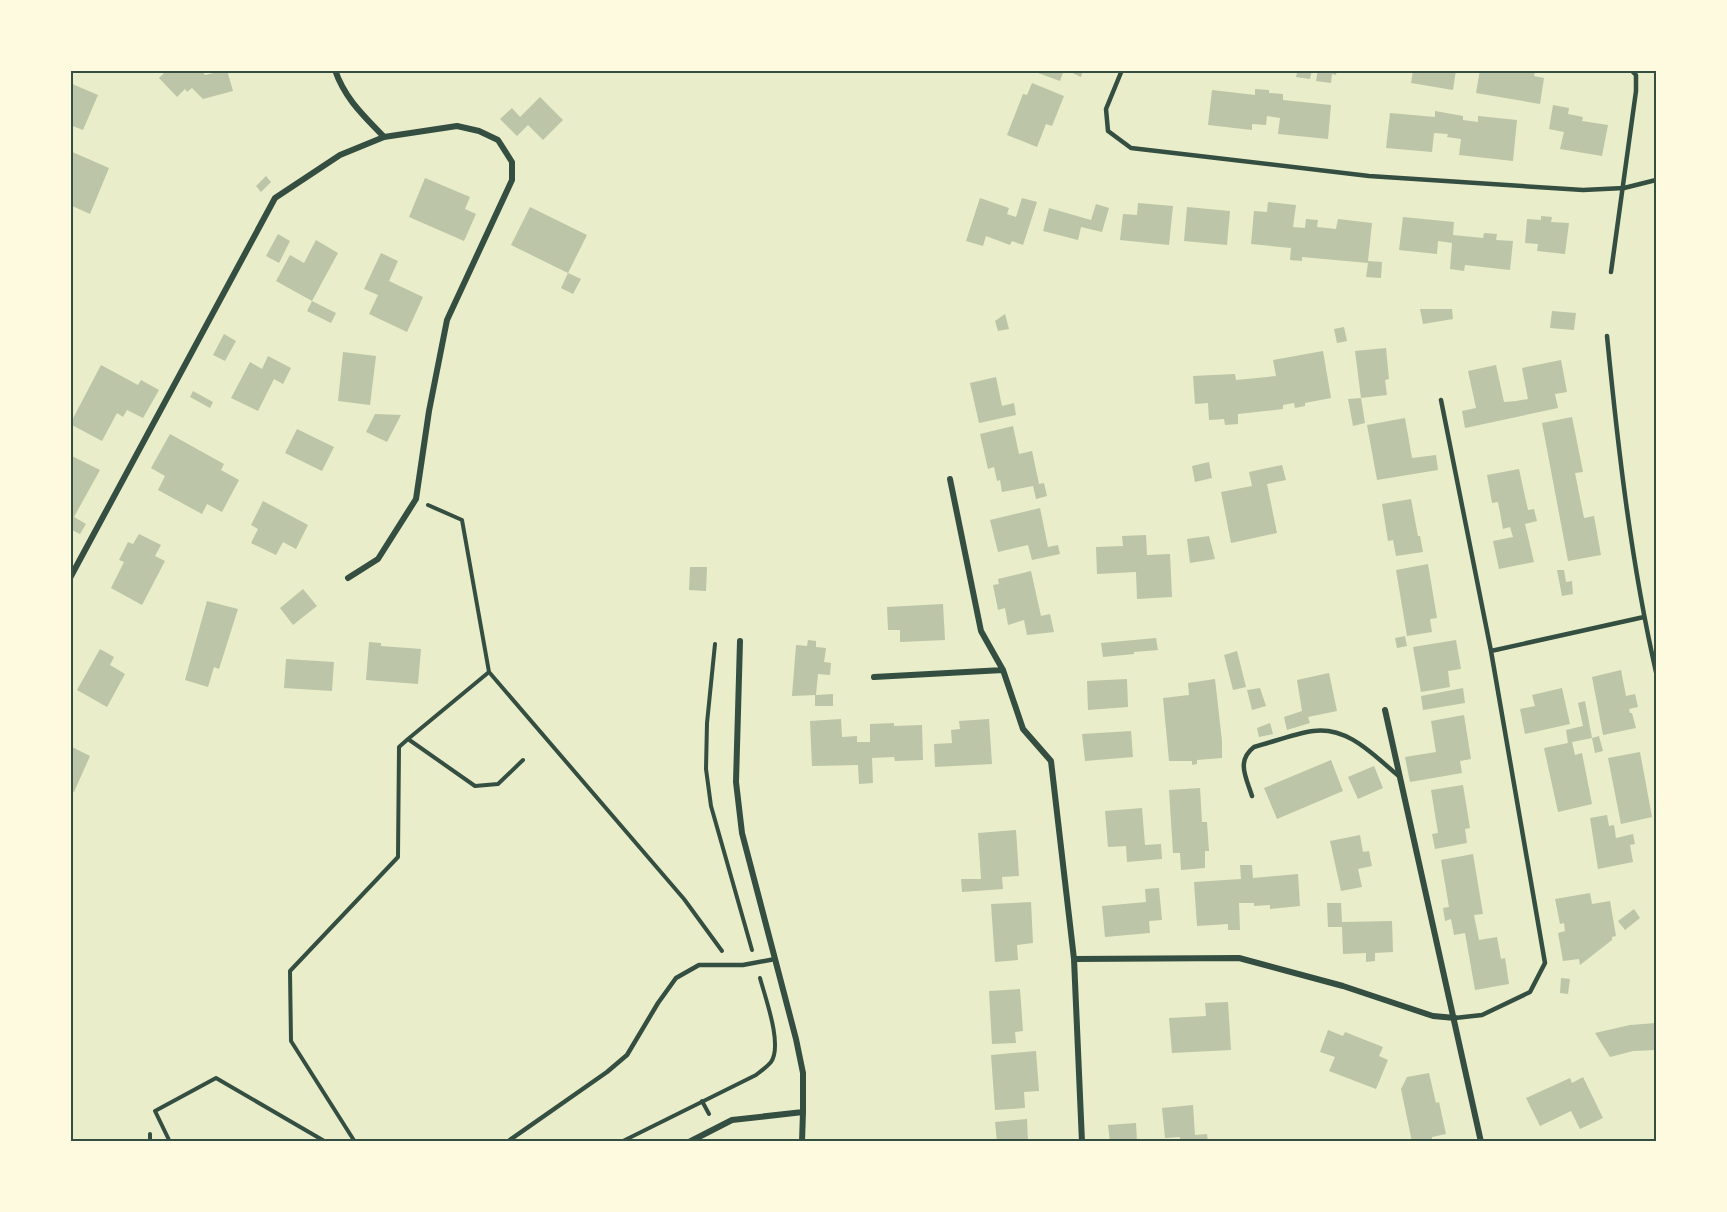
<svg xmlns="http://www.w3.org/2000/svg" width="1727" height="1212" viewBox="0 0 1727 1212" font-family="Rubik,sans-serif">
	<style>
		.building { fill: #bcc5a7 }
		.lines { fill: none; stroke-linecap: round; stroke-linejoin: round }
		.path { stroke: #344e41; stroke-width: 4 }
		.service { stroke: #344e41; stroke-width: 4.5 }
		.minor { stroke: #344e41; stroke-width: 6 }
		.neatline { fill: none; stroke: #344e41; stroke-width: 2 }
	</style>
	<rect width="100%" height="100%" fill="#e9edc9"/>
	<!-- building -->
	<path class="building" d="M167,70H201L205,75L227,70L233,91L203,99L192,88L187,92L185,89L177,97L159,78Z
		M1039,70H1064L1060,81L1038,73Z
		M1066,70H1083L1081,77Z
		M1298,70H1312L1310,79L1296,77Z
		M1318,70H1337L1336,75L1332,74L1331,83L1316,81Z
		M1413,70H1456L1453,90L1411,83Z
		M1480,70H1535L1534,76L1544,78L1540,104L1476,93Z
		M70,83L98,95L83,130L70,125Z
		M1032,83L1064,96L1052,126L1046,124L1037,147L1007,135L1023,94L1027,95Z
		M1255,89L1269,90V93L1283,94V100L1331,105L1328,139L1278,134L1280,118L1267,116L1266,125L1252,124V130L1208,125L1212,90L1255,95Z
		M540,97L563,120L543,140L528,125L517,136L500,119L512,108L520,117Z
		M1553,105L1569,108L1568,114L1583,117L1582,121L1608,125L1602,156L1560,149L1564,132L1549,129Z
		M1435,111L1463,116V120L1478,122V116L1517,120L1513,161L1459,155L1461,139L1447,137L1448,134L1434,133L1432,152L1386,148L1390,113L1435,117Z
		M70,151L109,168L90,214L70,205Z
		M266,176L271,182L261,192L256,186Z
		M425,178L470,197L465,209L476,214L464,241L409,217Z
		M980,198L1009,208L1007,214L1016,217L1022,198L1037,202L1023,245L1012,241L1010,245L986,236L983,246L966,241Z
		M1268,202L1296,205L1293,227L1305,228L1306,219L1318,220L1317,227L1336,229L1338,219L1372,223L1368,261L1382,262L1381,278L1366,277L1368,263L1302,257V261L1290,260L1291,248L1251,244L1254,211L1267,212Z
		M1138,203L1173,206L1169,245L1120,240L1123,214L1137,215Z
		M1096,204L1109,208L1102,232L1081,227L1078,240L1043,231L1049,208L1091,220Z
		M530,207L587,235L568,273L511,245Z
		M1187,207L1230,211L1227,245L1184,241Z
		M1541,216L1552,217L1551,222L1569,223L1565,254L1537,251L1538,244L1525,243L1527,219L1541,220Z
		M1403,217L1454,222L1453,235L1483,238L1484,233L1497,234L1496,240L1513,241L1510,270L1465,265L1464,271L1450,269L1452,243L1438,241L1437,254L1399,250Z
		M278,234L290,241L279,263L266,256Z
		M316,240L338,253L312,301L276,281L290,255L304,263Z
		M381,253L398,261L389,281L423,297L407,332L369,314L378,295L364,289Z
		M568,273L581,279L573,294L561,288Z
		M312,301L336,313L331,323L307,311Z
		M1420,309H1452L1453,319L1423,324Z
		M1552,311L1576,313L1574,330L1550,328Z
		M1005,314L1009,329L998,331L995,321Z
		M1344,327L1347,341L1337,343L1334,329Z
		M224,334L236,341L225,361L213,355Z
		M1386,348L1389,379L1385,380L1387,395L1361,398L1355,351Z
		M1323,351L1331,398L1305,403V406L1295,408L1294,403L1283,405V409L1238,414V424L1225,425L1224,419L1209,420L1208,403L1195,404L1193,376L1235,374L1236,380L1276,376L1273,360Z
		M343,352L376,356L370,405L338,401Z
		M268,356L291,368L283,384L274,379L258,411L231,398L250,362L262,369Z
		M1561,360L1567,392L1555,394L1558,408L1465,428L1462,411L1476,408L1468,371L1496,365L1504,402L1516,401L1528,399L1522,368Z
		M101,365L138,385L141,380L159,390L143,418L127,410L123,417L117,413L102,441L70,424Z
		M996,377L1002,406L1014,403L1016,415L979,423L970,383Z
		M193,391L213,402L210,408L190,397Z
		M1361,398L1365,423L1353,426L1348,399Z
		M375,414L401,415L387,442L366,432Z
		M1572,417L1583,472L1575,473L1584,518L1594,516L1601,555L1568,561L1542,423Z
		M1405,418L1412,458L1436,455L1438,470L1377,480L1367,425Z
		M1013,426L1019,454L1032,451L1039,484L1044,483L1047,496L1036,499L1033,486L1002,492L1000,480L997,481L994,467L988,469L980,434Z
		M297,429L334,447L322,471L285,453Z
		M170,434L224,464L221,470L239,480L222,512L207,504L202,514L158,490L165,476L151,468Z
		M70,455L100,470L74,517L86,524L80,534L70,529Z
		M1209,462L1212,478L1195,482L1192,466Z
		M1282,465L1286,480L1267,484L1277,533L1231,543L1221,492L1252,486L1249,472Z
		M1519,469L1528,510L1534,509L1537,521L1525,524L1534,562L1499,569L1493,541L1513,537L1510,527L1503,529L1498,502L1492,503L1487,475Z
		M1411,499L1418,536H1420L1423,552L1396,556L1393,540L1388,541L1382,504Z
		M263,501L308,525L296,549L283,542L276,555L251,543L258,529L251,525Z
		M1040,508L1048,547L1058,545L1060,554L1032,560L1028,545L998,552L990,520Z
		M139,534L161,545L155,556L165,561L142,605L111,588L124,562L119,560L128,542L133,544Z
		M1146,535L1147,555L1170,554L1172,597L1137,599L1136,572L1097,574L1096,547L1123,546L1122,536Z
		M1209,536L1215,559L1190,563L1187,539Z
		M1428,564L1437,618L1430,619L1432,632L1407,636L1396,570Z
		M690,567H707L706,591L689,590Z
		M1557,570H1564L1566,582L1572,581L1573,594L1562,596Z
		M1031,571L1041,616L1050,614L1054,632L1027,635L1024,620L1008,625L1005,608L998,610L993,585L999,584L998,579Z
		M303,589L317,606L293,625L280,608Z
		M207,601L238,609L219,669L214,667L208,687L185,680Z
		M943,604L945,640L900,642V630H888L887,607Z
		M1405,636L1407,646L1397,648L1395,638Z
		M1156,638L1158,650L1134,652V654L1103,657L1101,643Z
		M808,640L816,641V647L826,648L824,662L831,663L830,675L818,674L816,695L833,694V706H815V695L792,696L796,645L807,646Z
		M1456,640L1461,669L1448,671L1450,687L1421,692L1413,647Z
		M369,642L381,643V646L421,649L418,684L366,680Z
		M100,649L114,657L110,665L125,674L107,707L77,690Z
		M1237,651L1246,687L1233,690L1224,655Z
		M286,659L334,662L332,691L284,688Z
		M1621,670L1626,696L1635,694L1638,707L1629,709L1630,713H1632L1636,728L1603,735L1592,677Z
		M1329,673L1337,711L1308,717L1310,723L1287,730L1284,717L1302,711L1297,680Z
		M1127,679L1128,707L1088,710L1087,681Z
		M1215,679L1222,741V758L1197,760V764L1192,765V761H1169L1163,698L1189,695L1188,683Z
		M1260,688L1266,706L1252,710L1247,690Z
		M1463,688L1465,703L1423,710L1421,696Z
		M1562,688L1570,724L1525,734L1520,709L1535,706L1532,695Z
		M1585,701L1592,738L1572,742L1575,755L1582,753L1592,804L1558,812L1544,748L1568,743L1566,730L1583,726L1578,703Z
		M1464,715L1471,759L1460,761L1462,773L1410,782L1405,757L1436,752L1431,721Z
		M841,719L842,737L857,736V742H870V724L894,723V726L922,725L923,760L895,761L894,757L872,758L873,783L859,784L858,765L812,766L810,721Z
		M989,719L992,764L935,767L934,744L952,743L951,730L960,729L959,721Z
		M1270,723L1273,734L1259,737L1257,728Z
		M1131,731L1133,757L1085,761L1082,734Z
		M1599,736L1603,751L1595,753L1592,738Z
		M70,746L90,756L74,792L70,790Z
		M1640,752L1652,817L1621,824L1608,758Z
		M1331,760L1343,791L1277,819L1264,788Z
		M1374,766L1383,788L1358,799L1348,777Z
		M1463,785L1470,828L1465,829L1467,843L1435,849L1432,834L1438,833L1431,790Z
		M1200,788L1202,822H1207L1209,851H1205V868L1181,870L1180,853H1173L1169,790Z
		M1142,808L1145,845L1161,844L1162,859L1127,862L1126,846L1108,847L1105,811Z
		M1607,815L1609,826L1614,825L1616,838L1633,834L1635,844L1630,845L1633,862L1598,869L1590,818Z
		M1016,830L1019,876L1002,877L1003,889L962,892L961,879H981L978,833Z
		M1360,835L1363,852L1369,851L1372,866L1358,869L1362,887L1341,891L1330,841Z
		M1473,854L1483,914L1474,915L1479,940L1497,937L1501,959L1505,958L1509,984L1475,990L1465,933L1454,935L1451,919L1445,921L1443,908L1449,907L1441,860Z
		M1240,865H1252L1253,878L1298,874L1300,906L1270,909V905L1254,906V903H1239L1240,930H1228V924L1197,926L1194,882L1241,879Z
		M1159,888L1162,920L1149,921L1150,933L1105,937L1102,906L1146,902L1145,889Z
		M1590,893L1592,904L1610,901L1616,936L1612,937V940L1580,965L1579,959L1563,961L1558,933L1565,931L1564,923L1560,924L1555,899Z
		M1031,902L1033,943L1017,945L1018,960L995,962L991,904Z
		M1327,903H1341L1342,922L1392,921L1393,952L1375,953V961L1366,962V953L1343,954L1342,927H1328Z
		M1634,909L1640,918L1625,930L1618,921Z
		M1561,978L1570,979L1568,994L1560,993Z
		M1020,989L1023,1031L1015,1032L1016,1043L992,1044L989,991Z
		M1228,1002L1231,1050L1172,1053L1169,1018L1206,1016L1205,1003Z
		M1656,1023V1050L1633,1051L1610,1057L1595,1033L1630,1025Z
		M1328,1030L1343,1036L1345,1032L1383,1047L1379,1056L1388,1060L1376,1089L1329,1071L1335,1057L1320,1052Z
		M1036,1051L1039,1091L1024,1092L1025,1108L995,1110L991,1055Z
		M1429,1073L1436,1103L1439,1102L1446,1134L1432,1137V1142H1412L1401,1089L1407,1077Z
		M1583,1077L1603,1118L1580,1129L1571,1111L1540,1126L1526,1098L1570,1078L1572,1083Z
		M1193,1105L1195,1135L1207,1134L1208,1142H1180V1137L1165,1138L1162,1108Z
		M1027,1119L1028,1142H997L995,1122Z
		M1136,1123L1137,1142H1110L1108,1125Z"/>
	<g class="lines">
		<!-- path -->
		<path class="path" d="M428,505L462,520L489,672
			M715,644L707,723L706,769L711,806L752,950
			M523,760L498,784L475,786L408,739L489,672L684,899L722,951
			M702,1101L709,1114
			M150,1134V1142
			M170,1142L155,1111L216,1078L326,1142
			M355,1142L291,1041L290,971L398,857L399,747L408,739
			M621,1142L756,1075C761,1071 767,1067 771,1062C783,1045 765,997 760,978"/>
		<!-- service -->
		<path class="service" d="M1122,70L1106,109L1108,131L1131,148L1369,176L1583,190L1624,188L1656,180
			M1611,272L1636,91V75L1631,70
			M1607,336C1618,448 1631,562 1656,672
			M1441,400L1491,651L1545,963L1530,992L1482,1015L1455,1018
			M1491,651L1644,617
			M1252,796C1246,777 1236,761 1254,747C1273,742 1293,734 1313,731C1349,726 1375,757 1400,777
			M507,1142L607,1072L627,1055L658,1003L676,978L699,965H743L775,959"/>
		<!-- minor -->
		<path class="minor" d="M335,70C345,99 364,116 384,137
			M950,479L981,631L1003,670L1023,729L1051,761L1074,959
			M70,578L275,198L340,155L384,137L457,126L479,131L498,140L512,162V180L447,320L429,411L416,499L378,559L348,578
			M874,677L1003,670
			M1385,710L1481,1142
			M689,1142L732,1120L803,1112V1073L796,1039L742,833L736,782L740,641
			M802,1142L803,1112
			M1082,1142L1074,959L1239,958L1343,986L1433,1016L1455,1018"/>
	</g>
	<!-- border -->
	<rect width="1727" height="1212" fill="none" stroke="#fefae0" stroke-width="144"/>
	<rect x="72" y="72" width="1583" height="1068" class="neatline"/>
</svg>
